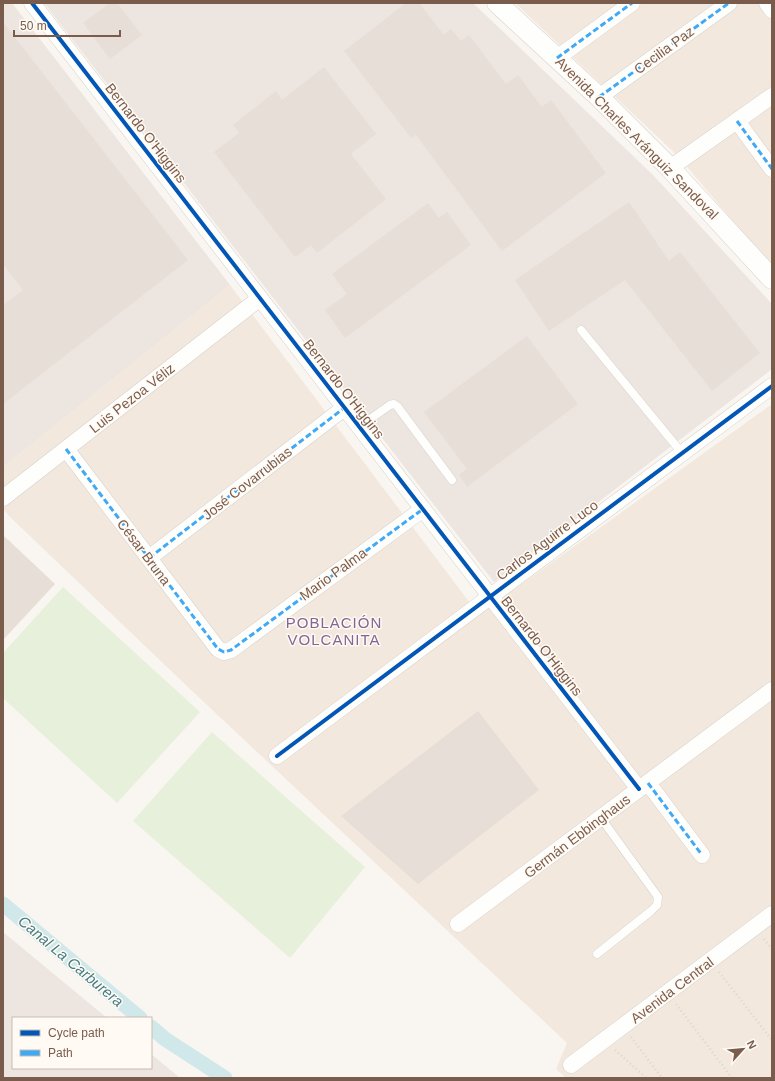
<svg xmlns="http://www.w3.org/2000/svg" width="775" height="1081" viewBox="0 0 775 1081" font-family="Helvetica,sans-serif">
	<style>
		.residential { fill: #f2e8de }
		.industrial { fill: #ede5e0 }
		.green { fill: #e7f0db }
		.lines { fill: none; stroke-linecap: round; stroke-linejoin: round }
		.canal { stroke: #d0e8ea; stroke-width: 15 }
		.building { fill: #e6ded7 }
		.service-casing { stroke: #d7d1cb; stroke-width: 9 }
		.minor-casing { stroke: #d7d1cb; stroke-width: 17 }
		.tertiary-casing { stroke: #d7d1cb; stroke-width: 21 }
		.path { stroke: #dcd5d0; stroke-width: 2.5; stroke-dasharray: 1 3; stroke-linecap: butt }
		.service { stroke: #fefefd; stroke-width: 8 }
		.minor { stroke: #fefefd; stroke-width: 16 }
		.tertiary { stroke: #fefefd; stroke-width: 20 }
		.quiet { stroke: #3fa9f5; stroke-width: 3; stroke-dasharray: 6 3; stroke-linecap: butt }
		.cycleway-casing { stroke: #fffaf3; stroke-width: 6 }
		.cycleway { stroke: #0057b8; stroke-width: 4 }
		.labels { text-anchor: middle; dominant-baseline: central; stroke-width: 3; stroke-linejoin: round; paint-order: stroke }
		.street-label { font-size: 14px; fill: #7a5c4d; stroke: #fffaf3 }
		.neighbourhood-label { font-size: 15px; letter-spacing: 1px; fill: #846695; stroke: #fffaf3 }
		.water-label { font-size: 15px; font-style: italic; fill: #437c86; stroke: #fffaf3 }
	</style>
	<rect width="100%" height="100%" fill="#f9f5f0"/>
	<!-- residential -->
	<path class="residential" d="M515,3H772V267L677,155Z
		M230,285L479,615L772,404V1078H566L556,1069L567,1043L190,689L9,516L3,508V467Z"/>
	<!-- industrial -->
	<path class="industrial" d="M3,3H12L230,285L3,467Z
		M44,3H473L653,175L772,304V369L494,582Z
		M3,932L107,1018H13V1068H151V1054L180,1078H3Z"/>
	<!-- green -->
	<path class="green" d="M63,587L200,712L117,803L3,698V653Z
		M212,732L365,867L290,958L133,821Z"/>
	<g class="lines">
		<!-- canal -->
		<path class="canal" d="M3,904L140,1018
			M151,1027L165,1039L225,1078"/>
	</g>
	<!-- building -->
	<path class="building" d="M110,3H117L142,35L110,59L83,23Z
		M406,3H419L444,35L451,29L461,41L469,35L506,84L518,75L542,107L551,100L606,173L502,251L416,135L411,138L344,51Z
		M3,22L188,260L3,404V305L23,290L3,264Z
		M324,67L376,134L351,154L386,199L317,253L311,245L295,257L214,152L239,133L233,125L276,91L282,100Z
		M629,202L669,261L680,252L760,353L712,391L625,280L549,331L515,280Z
		M428,203L439,218L447,212L471,245L345,338L325,310L347,294L332,274Z
		M527,336L578,404L467,487L459,475L467,469L424,412Z
		M3,535L55,584L3,640Z
		M478,711L539,790L418,884L341,816Z"/>
	<g class="lines">
		<defs>
			<path id="service" d="M581,330L682,453
				M359,427L390,405L394,404L397,406L452,480
				M597,954L651,911L657,905L658,897L601,818"/>
			<path id="minor" d="M32,3L639,789
				M767,3L772,10
				M557,58L632,3
				M599,97L729,3
				M737,121L772,169
				M670,168L772,96
				M66,449L218,649L224,652L231,650L423,509
				M3,498L260,298
				M149,558L344,408
				M277,756L772,386
				M648,783L702,855
				M458,924L772,690
				M571,1065L772,914"/>
			<path id="tertiary" d="M497,3L599,97L670,168L772,279"/>
		</defs>
		<!-- service casing -->
		<use href="#service" class="service-casing"/>
		<!-- minor casing -->
		<use href="#minor" class="minor-casing"/>
		<!-- tertiary casing -->
		<use href="#tertiary" class="tertiary-casing"/>
		<!-- path -->
		<path class="path" d="M764,939L772,949
			M719,972L772,1040
			M676,1004L732,1078
			M631,1037L662,1078
			M615,1050L646,1078"/>
		<!-- service -->
		<use href="#service" class="service"/>
		<!-- minor -->
		<use href="#minor" class="minor"/>
		<!-- tertiary -->
		<use href="#tertiary" class="tertiary"/>
		<!-- quiet -->
		<path class="quiet" d="M557,58L632,3
			M599,97L729,3
			M737,121L772,169
			M66,449L218,649L224,652L231,650L423,509
			M149,558L344,408
			M648,783L702,855"/>
		<defs>
			<path id="cycleway" d="M32,3L639,789
				M277,756L772,386"/>
		</defs>
		<!-- cycleway casing -->
		<use href="#cycleway" class="cycleway-casing"/>
		<!-- cycleway -->
		<use href="#cycleway" class="cycleway"/>
	</g>
	<g class="labels">
		<!-- street labels -->
		<g class="street-label">
			<text transform="translate(664 50) rotate(-36)">Cecilia Paz</text>
			<text transform="translate(146 133) rotate(52)">Bernardo O'Higgins</text>
			<text transform="translate(637 138) rotate(45)">Avenida Charles Aránguiz Sandoval</text>
			<text transform="translate(344 389) rotate(52)">Bernardo O'Higgins</text>
			<text transform="translate(132 398) rotate(-38)">Luis Pezoa Véliz</text>
			<text transform="translate(247 483) rotate(-38)">José Covarrubias</text>
			<text transform="translate(547 540) rotate(-37)">Carlos Aguirre Luco</text>
			<text transform="translate(144 552) rotate(53)">César Bruna</text>
			<text transform="translate(333 574) rotate(-36)">Mario Palma</text>
			<text transform="translate(542 646) rotate(52)">Bernardo O'Higgins</text>
			<text transform="translate(577 836) rotate(-37)">Germán Ebbinghaus</text>
			<text transform="translate(672 990) rotate(-37)">Avenida Central</text>
		</g>
		<!-- neighbourhood labels -->
		<g class="neighbourhood-label">
			<text x="334" y="622">POBLACIÓN<tspan x="334" dy="17">VOLCANITA</tspan></text>
		</g>
		<!-- water labels -->
		<g class="water-label">
			<text transform="translate(71 961) rotate(40)">Canal La Carburera</text>
		</g>
	</g>
	<!-- border -->
	<rect width="775" height="1081" fill="none" stroke="#7a5c4d" stroke-width="8"/>
	<!-- legend -->
	<rect x="12" y="1017" width="140" height="52" fill="#fffaf3" stroke="#cabbb1"/>
	<rect x="20" y="1030" width="20" height="6" fill="#0057b8" stroke="#cabbb1"/>
	<text x="48" y="1037" font-size="12" fill="#7a5c4d">Cycle path</text>
	<rect x="20" y="1050" width="20" height="6" fill="#3fa9f5" stroke="#cabbb1"/>
	<text x="48" y="1057" font-size="12" fill="#7a5c4d">Path</text>
	<!-- north arrow -->
	<g transform="translate(743 1049) rotate(63)" stroke="#fffaf3" stroke-width="3" paint-order="stroke">
	<path d="M0-3L7 15L0 10L-7 15Z" fill="#7a5c4d"/>
	<text y="-6" font-size="11" font-weight="bold" text-anchor="middle" fill="#7a5c4d">N</text>
	</g>
	<!-- scale -->
	<path d="M14 30v6h106v-6" fill="none" stroke="#7a5c4d" stroke-width="2"/>
	<text x="20" y="30" font-size="12" fill="#7a5c4d" stroke="#fffaf3" stroke-width="3" paint-order="stroke">50 m</text>
</svg>
